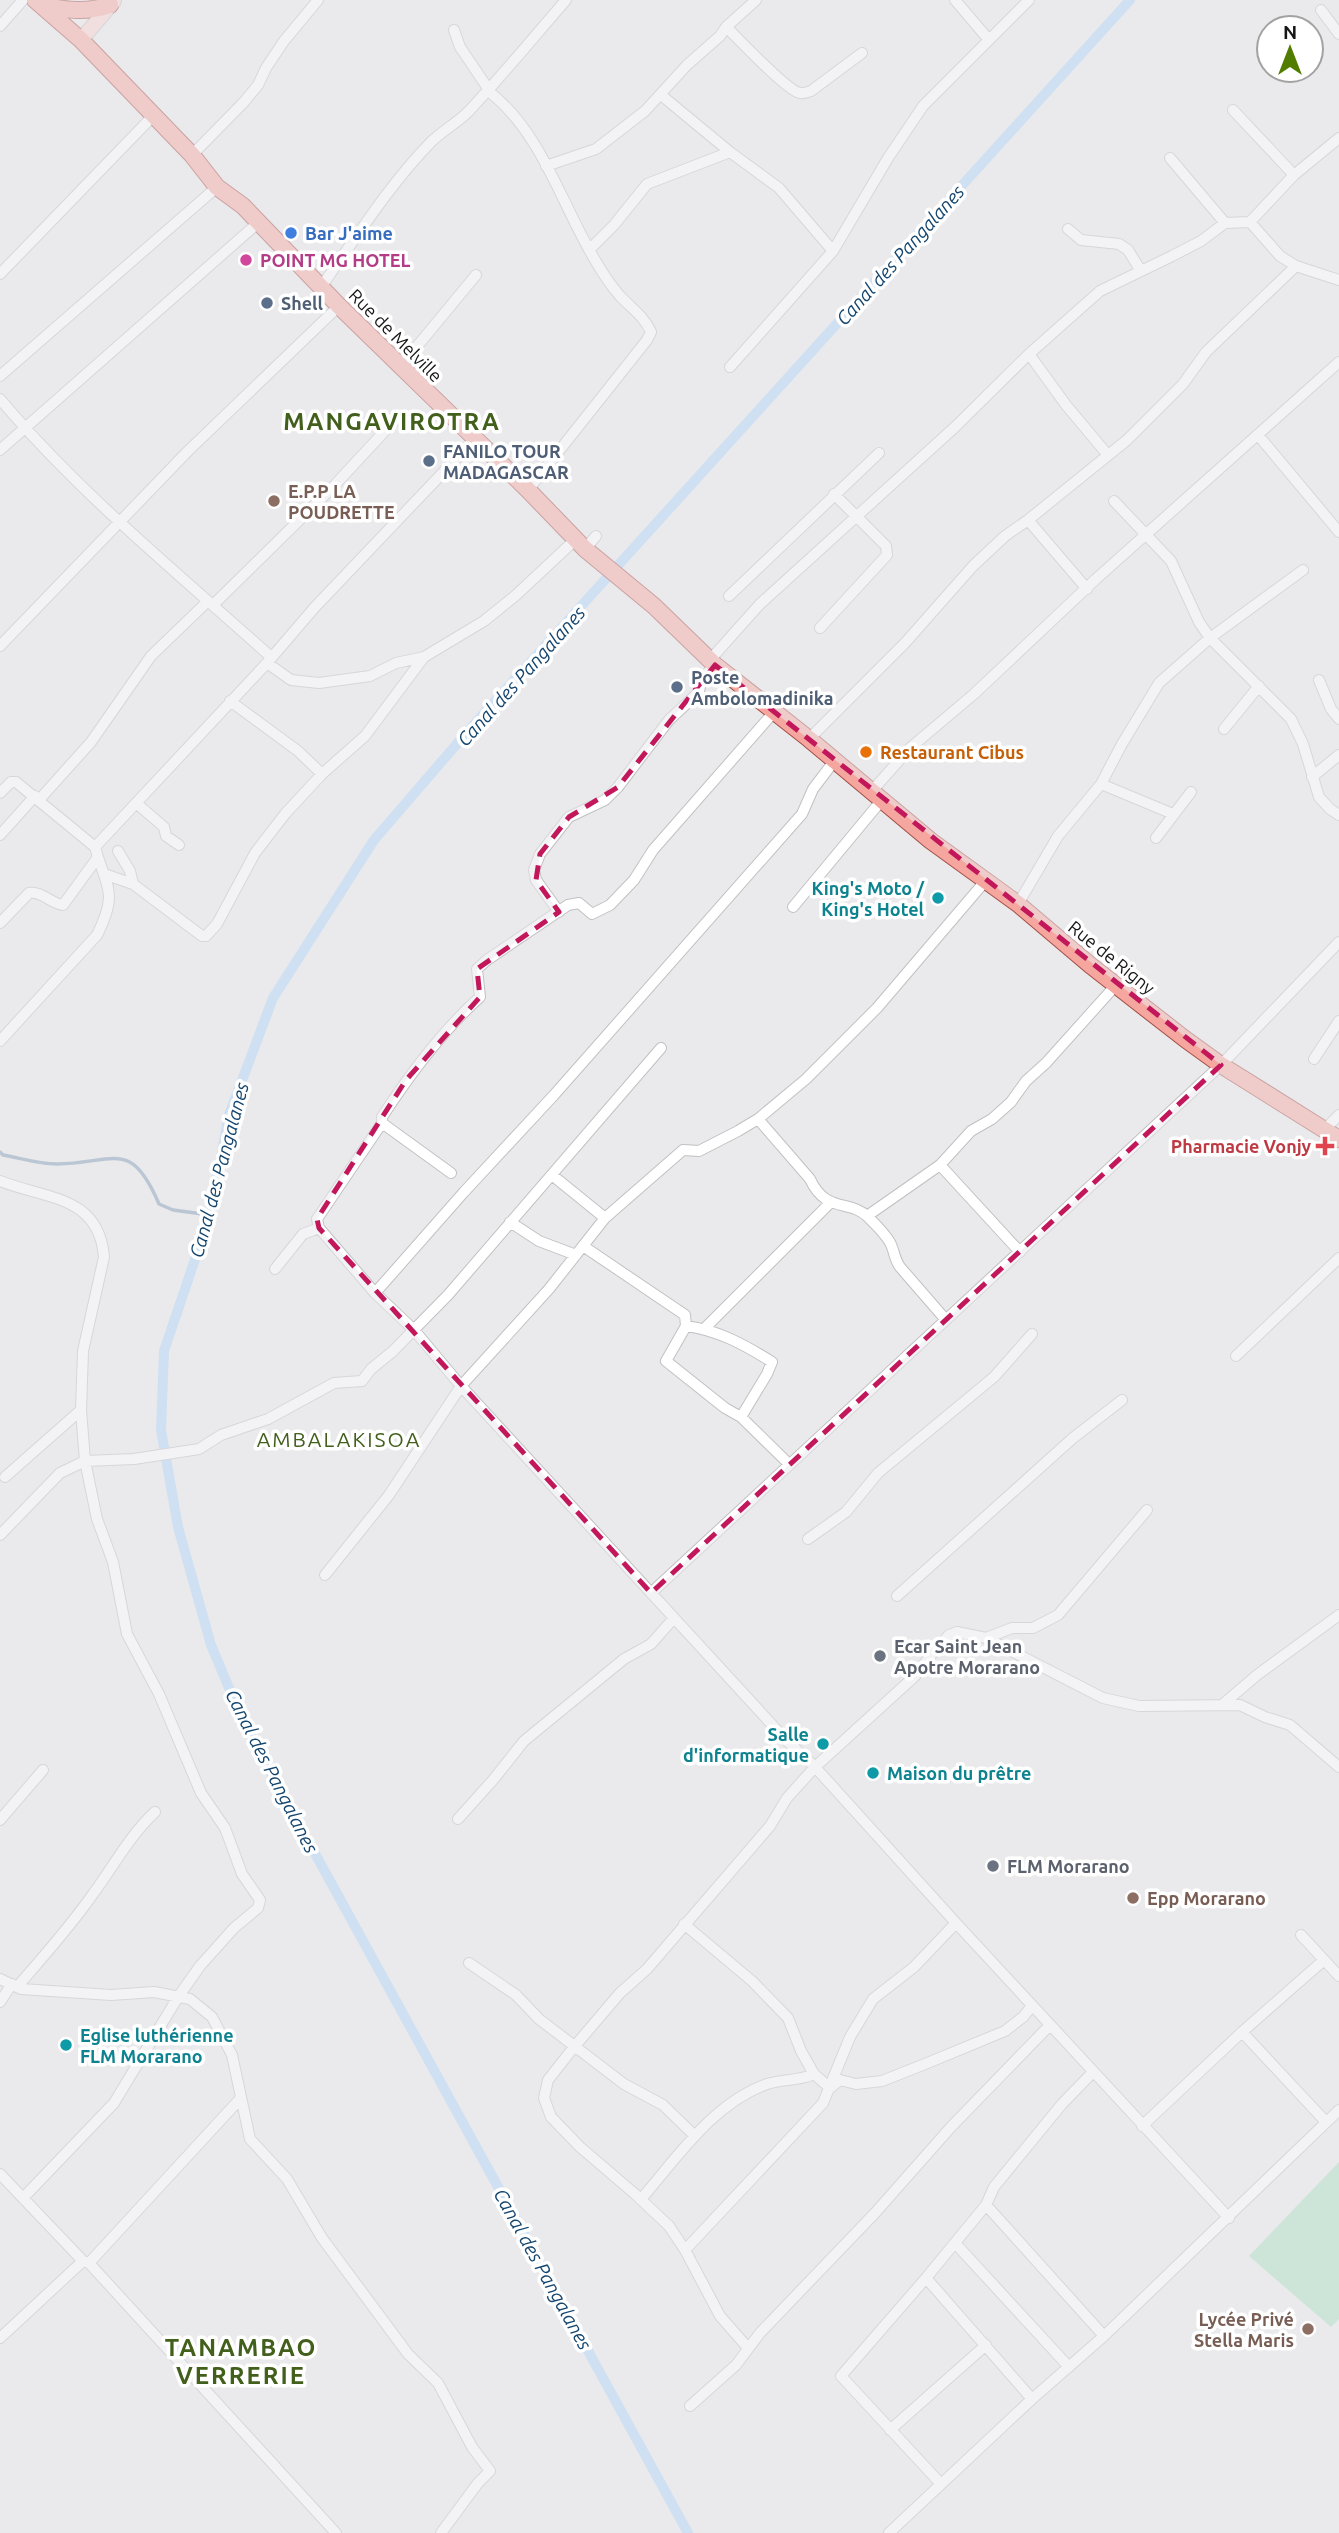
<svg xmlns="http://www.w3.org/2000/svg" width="1339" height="2533" viewBox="0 0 1339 2533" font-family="Ubuntu,sans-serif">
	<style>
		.garden { fill: #abddbf }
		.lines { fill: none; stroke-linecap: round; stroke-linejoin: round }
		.stream { stroke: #829cb4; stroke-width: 3.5 }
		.canal { stroke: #b0d5f8; stroke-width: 10 }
		.street-casing { stroke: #c1c1c3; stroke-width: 12 }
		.secondary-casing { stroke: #c1c1c3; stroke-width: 16 }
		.primary-casing { stroke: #a34d45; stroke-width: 18 }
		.street { stroke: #fff; stroke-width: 10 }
		.secondary { stroke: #fad2cf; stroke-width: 14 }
		.primary { stroke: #f5a69e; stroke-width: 16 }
		.marked { fill: none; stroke: #c2185b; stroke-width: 5; stroke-dasharray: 14 9; stroke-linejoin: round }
		.shop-dot { fill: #3f7fe0; stroke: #fff; stroke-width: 2.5 }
		.hotel-dot { fill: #d1479c; stroke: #fff; stroke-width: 2.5 }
		.service-dot { fill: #5c6f8a; stroke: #fff; stroke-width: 2.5 }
		.education-dot { fill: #8d6e63; stroke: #fff; stroke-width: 2.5 }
		.food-dot { fill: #e8710a; stroke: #fff; stroke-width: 2.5 }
		.culture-dot { fill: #0f9aa8; stroke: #fff; stroke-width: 2.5 }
		.health-dot { fill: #e0444e; stroke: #fff; stroke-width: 2.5 }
		.worship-dot { fill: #6b7280; stroke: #fff; stroke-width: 2.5 }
		.labels { text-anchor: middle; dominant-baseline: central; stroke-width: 7; stroke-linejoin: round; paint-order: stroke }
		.shop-label { font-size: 18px; font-weight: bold; fill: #366cbe; stroke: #fff; text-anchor: start }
		.hotel-label { font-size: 18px; font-weight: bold; fill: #b23c85; stroke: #fff; text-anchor: start }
		.service-label { font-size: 18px; font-weight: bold; fill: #4e5e75; stroke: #fff; text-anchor: start }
		.street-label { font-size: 18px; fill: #161616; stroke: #fff }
		.education-label { font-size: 18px; font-weight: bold; fill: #785e54; stroke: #fff; text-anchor: start }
		.food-label { font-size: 18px; font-weight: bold; fill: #c56008; stroke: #fff; text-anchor: start }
		.culture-label { font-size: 18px; font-weight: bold; fill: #0d838f; stroke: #fff; text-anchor: end }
		.health-label { font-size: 18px; font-weight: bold; fill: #be3a42; stroke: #fff; text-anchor: end }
		.worship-label { font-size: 18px; font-weight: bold; fill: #5b616d; stroke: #fff; text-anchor: start }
		.water-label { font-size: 19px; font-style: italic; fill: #13456e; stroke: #fff }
		.quarter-label { font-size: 21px; letter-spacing: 2px; fill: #425f1c; stroke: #fff }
		.district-label { font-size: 24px; font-weight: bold; letter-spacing: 2px; fill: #425f1c; stroke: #fff }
	</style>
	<rect width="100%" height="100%" fill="#eaeaec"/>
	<!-- garden -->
	<path class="garden" d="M1339,2162V2319L1331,2327L1249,2256Z"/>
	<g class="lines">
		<!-- stream -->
		<path class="stream" d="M0,1152L3,1155C20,1158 39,1164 57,1164C115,1163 131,1138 159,1204L173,1210L210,1215"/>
		<!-- canal -->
		<path class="canal" d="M688,2533L245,1726L211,1645L178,1527L161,1430L164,1351L210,1215L229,1115L273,998L374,840L468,731L1130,0"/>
		<defs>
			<path id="street" d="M955,0L989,40
				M1321,10L1339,34
				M0,26L23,0
				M726,27C739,39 787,91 800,93C803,94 807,92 811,91L862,53
				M454,30L460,47L489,90
				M487,90C544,133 563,211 601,270C606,278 613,288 620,296C631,308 644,316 651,332L647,340L528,490
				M661,95L730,152L779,188L833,251
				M1233,110L1294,175
				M192,155L244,102L258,85L266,68L284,41L318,0
				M1170,158L1225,223
				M546,166L596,149L645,111L687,65L720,36L726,27L756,0
				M1250,222L1280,256L1296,266L1339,280
				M1068,229L1081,240L1119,244L1128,250L1141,271
				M589,250L614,225L647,184L730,152
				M0,274L153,116
				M321,287C356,238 389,185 431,142C442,131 457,123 468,112C502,76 533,38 566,0
				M1029,354L1066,405L1107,454
				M400,367L476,275
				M730,367L833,251L888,158L923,106L1029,0
				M0,376L217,187
				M0,399C80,494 179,574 271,657
				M1258,435L1339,532
				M0,450L259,222
				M1114,501L1171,561L1199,622L1210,638L1291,719L1303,744L1319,797L1330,809L1339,815
				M1028,520L1087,589
				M585,549L596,536
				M729,596L879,453
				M213,605L332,488L395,420
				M820,628L887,555L886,546L834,494
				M0,646L188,451L339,306
				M710,660L760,604L955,427L1029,354L1100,291L1172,256L1201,241L1225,223L1250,222L1294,175L1339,138
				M267,663L291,680L319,683L370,676L396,663L424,657
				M1319,680L1331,709L1339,719
				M230,701L298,751L322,774
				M774,712L653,850L634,880L610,905L592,914L579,903L568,905L487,960L477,969L480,997C442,1031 410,1074 382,1117V1123L317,1219L319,1228L375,1293L414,1330L461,1386L787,1741L815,1767L956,1923L1229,2218
				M1224,729L1259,686
				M809,739L905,643L973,566L1005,536L1028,520L1127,440L1183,384L1206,352L1296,266
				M1312,777L1339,755
				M1101,784L1173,814
				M872,791L910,748L974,694L1096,579L1339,362
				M0,793L11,782H16L95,847
				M39,800L91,742L151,656L208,601
				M136,803L164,827L166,836L179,845
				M0,835L35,796
				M1156,838L1191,792
				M118,851L130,871L133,884L202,936H206L217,924L255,853L285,814L322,774L365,736L424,657L484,621L515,596L576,539
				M107,875L133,884
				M1018,904L1058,836L1101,784L1122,744L1159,683L1210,638L1303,570
				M793,907L881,801
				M559,912L536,880L534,870L540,854L569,817L605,800L618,787L669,720L699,692L701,680L715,665
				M0,923L29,893C42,891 50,903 63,905L98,857
				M0,1041L97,935C119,891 106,888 95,847L267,663L315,607L474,440
				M1314,1059L1339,1021
				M758,1119L810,1179C826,1214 850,1199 868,1217C875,1224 889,1237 892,1247C895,1255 895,1260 900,1267L946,1320
				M382,1123L451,1173
				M1324,1130L1339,1115
				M940,1165L1020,1252
				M552,1175L605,1218
				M0,1181C45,1199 99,1195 104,1257L83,1351L81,1410L85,1461L97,1519L113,1562L127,1634L159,1694L201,1793L225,1828L242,1874L260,1900L258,1908L234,1928L200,1966L178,1997L114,2103L24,2197
				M867,1216L940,1165L971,1131L992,1119L1011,1102L1026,1081L1046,1063L1116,985
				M510,1222L539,1241L576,1255
				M583,1246L685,1315L686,1326L666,1361L725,1408L741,1417L789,1464
				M275,1269L303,1234L319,1228
				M375,1293L464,1192L554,1095L802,814L813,789L835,760
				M686,1326C718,1330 745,1345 772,1362L767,1374L741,1417
				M705,1328L830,1203
				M1236,1356L1339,1258
				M5,1477L81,1410
				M0,1535L60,1473L85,1461L134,1459L199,1449L221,1435L268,1419L334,1383L362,1381L371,1369L392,1352L448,1295L661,1048
				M808,1539L846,1512L878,1473L994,1377L1032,1334
				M325,1575L389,1495L461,1386L549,1289L605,1218L683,1150L699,1151L738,1131L758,1119L806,1079L877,1008L987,879
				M651,1593L1221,1065L1339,942
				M897,1596L1073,1438L1122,1400
				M986,1638L1012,1628H1033L1058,1615L1147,1510
				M1222,1705L1257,1675L1339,1615
				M458,1819L493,1780L524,1741L624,1659L651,1644L674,1618
				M0,1820L43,1770
				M684,1924L752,1981L788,2018L801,2051L814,2074L830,2088L840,2080L856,2084L882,2081L925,2064L1005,2031L1023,2017L1032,2006
				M1301,1935L1339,1976
				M469,1963L516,1995L539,2019L624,2084L663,2105L695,2136
				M0,1979L21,1989L111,1995L154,1992L190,1999L212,2017L232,2055L250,2139L287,2179L322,2238L408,2354L438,2383L472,2447L490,2471L478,2483L441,2533
				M17,1987C43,1957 70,1927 93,1894C114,1866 129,1836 155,1812
				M0,2002L12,1984
				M1242,2032L1326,2122
				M1142,2126L1242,2032L1324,1960
				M0,2174L83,2261L89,2263L336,2533
				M641,2199C677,2158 713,2103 767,2084C782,2079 800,2081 814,2074
				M986,2205L994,2187L1062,2104L1093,2072
				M955,2243L1069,2367
				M685,2250L823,2103L850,2037L873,1999L914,1967L956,1923
				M89,2263L240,2099
				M926,2278L1032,2399
				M0,2338L83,2261
				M748,2348L720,2316L685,2250L669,2226L635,2194L580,2147L551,2117L544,2098L548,2080L574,2047L620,1993L647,1969L770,1826L787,1798L815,1767L915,1676L935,1650L949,1635L957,1632L986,1638L1103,1698L1139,1706L1240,1705L1265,1717L1290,1725L1339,1767
				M690,2406L736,2365L760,2333L875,2213L951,2127L1050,2025
				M890,2430L986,2345
				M941,2484L841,2376L926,2278L986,2205L1104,2336
				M889,2533L1032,2399L1104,2336L1339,2110"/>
			<path id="secondary" d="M81,40L114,1"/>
			<path id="primary" d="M35,0L81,40L192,155L217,187L243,206L339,306L528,490L585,549L654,606L715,665L809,739L931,841L1018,904L1090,965L1185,1039L1221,1065L1339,1139
				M44,6C67,10 87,13 110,5"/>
		</defs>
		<!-- street casing -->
		<use href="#street" class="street-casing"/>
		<!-- secondary casing -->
		<use href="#secondary" class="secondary-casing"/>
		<!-- primary casing -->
		<use href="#primary" class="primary-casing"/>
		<!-- street -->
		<use href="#street" class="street"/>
		<!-- secondary -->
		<use href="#secondary" class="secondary"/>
		<!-- primary -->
		<use href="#primary" class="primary"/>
	</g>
	<!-- marked area -->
	<path d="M0 0H1339V2533H0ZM715,665L1221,1065L651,1593L319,1228L317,1219L406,1080L480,997L477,969L559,912L536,880L540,854L569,817L618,787Z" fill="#eaeaec" fill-opacity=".55" fill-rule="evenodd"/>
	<path class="marked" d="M715,665L1221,1065L651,1593L319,1228L317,1219L406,1080L480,997L477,969L559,912L536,880L540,854L569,817L618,787Z"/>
	<!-- markers -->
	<circle class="shop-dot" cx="291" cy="233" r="7"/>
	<circle class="hotel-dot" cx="246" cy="260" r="7"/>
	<g class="service-dot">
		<circle cx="267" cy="303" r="7"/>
		<circle cx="429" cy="461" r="7"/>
		<circle cx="677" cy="687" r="7"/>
	</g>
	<g class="education-dot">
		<circle cx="274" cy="501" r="7"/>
		<circle cx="1133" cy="1898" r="7"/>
		<circle cx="1308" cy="2329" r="7"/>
	</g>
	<circle class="food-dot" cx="866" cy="752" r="7"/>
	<g class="culture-dot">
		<circle cx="938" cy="898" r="7"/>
		<circle cx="823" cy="1744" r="7"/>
		<circle cx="873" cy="1773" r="7"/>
		<circle cx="66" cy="2045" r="7"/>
	</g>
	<path class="health-dot" d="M1321.5 1135.5h7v7h7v7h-7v7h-7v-7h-7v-7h7z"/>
	<g class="worship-dot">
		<circle cx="880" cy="1656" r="7"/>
		<circle cx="993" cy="1866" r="7"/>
	</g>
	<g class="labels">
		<!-- shop labels -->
		<g class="shop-label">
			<text x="305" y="233">Bar J'aime</text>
		</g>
		<!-- hotel labels -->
		<g class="hotel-label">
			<text x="260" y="260">POINT MG HOTEL</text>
		</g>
		<!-- service labels -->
		<g class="service-label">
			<text x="281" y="303">Shell</text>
			<text x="443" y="451">FANILO TOUR<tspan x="443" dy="21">MADAGASCAR</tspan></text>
			<text x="691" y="677">Poste<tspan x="691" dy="21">Ambolomadinika</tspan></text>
		</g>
		<!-- street labels -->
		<g class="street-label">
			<text transform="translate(396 335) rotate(45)">Rue de Melville</text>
			<text transform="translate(1112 957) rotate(39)">Rue de Rigny</text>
		</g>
		<!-- education labels -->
		<g class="education-label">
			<text x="288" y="491">E.P.P LA<tspan x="288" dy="21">POUDRETTE</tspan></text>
			<text x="1147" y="1898">Epp Morarano</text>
			<text x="1294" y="2319" text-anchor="end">Lycée Privé<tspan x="1294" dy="21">Stella Maris</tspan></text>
		</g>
		<!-- food labels -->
		<g class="food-label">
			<text x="880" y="752">Restaurant Cibus</text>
		</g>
		<!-- culture labels -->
		<g class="culture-label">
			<text x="924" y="888">King's Moto /<tspan x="924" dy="21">King's Hotel</tspan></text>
			<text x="809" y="1734">Salle<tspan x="809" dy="21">d'informatique</tspan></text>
			<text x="887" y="1773" text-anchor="start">Maison du prêtre</text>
			<text x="80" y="2035" text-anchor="start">Eglise luthérienne<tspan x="80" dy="21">FLM Morarano</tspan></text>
		</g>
		<!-- health labels -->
		<g class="health-label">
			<text x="1311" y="1146">Pharmacie Vonjy</text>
		</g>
		<!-- worship labels -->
		<g class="worship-label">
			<text x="894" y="1646">Ecar Saint Jean<tspan x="894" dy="21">Apotre Morarano</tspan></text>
			<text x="1007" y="1866">FLM Morarano</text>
		</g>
		<!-- water labels -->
		<g class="water-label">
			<text transform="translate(900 255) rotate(-48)">Canal des Pangalanes</text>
			<text transform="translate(521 676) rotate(-48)">Canal des Pangalanes</text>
			<text transform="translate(219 1170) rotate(-75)">Canal des Pangalanes</text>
			<text transform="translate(272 1771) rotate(63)">Canal des Pangalanes</text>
			<text transform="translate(543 2269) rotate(61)">Canal des Pangalanes</text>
		</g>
		<!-- quarter labels -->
		<g class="quarter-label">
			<text x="339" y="1439">AMBALAKISOA</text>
		</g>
		<!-- district labels -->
		<g class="district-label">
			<text x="392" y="421">MANGAVIROTRA</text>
			<text x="241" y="2347">TANAMBAO<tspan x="241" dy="28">VERRERIE</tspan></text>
		</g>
	</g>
	<!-- north arrow -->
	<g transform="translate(1290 49)"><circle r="33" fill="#ffffff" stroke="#a2a2a2" stroke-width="2"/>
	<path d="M0-5L12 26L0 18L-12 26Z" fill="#507c00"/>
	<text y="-10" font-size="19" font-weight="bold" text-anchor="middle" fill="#161616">N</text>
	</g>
</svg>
